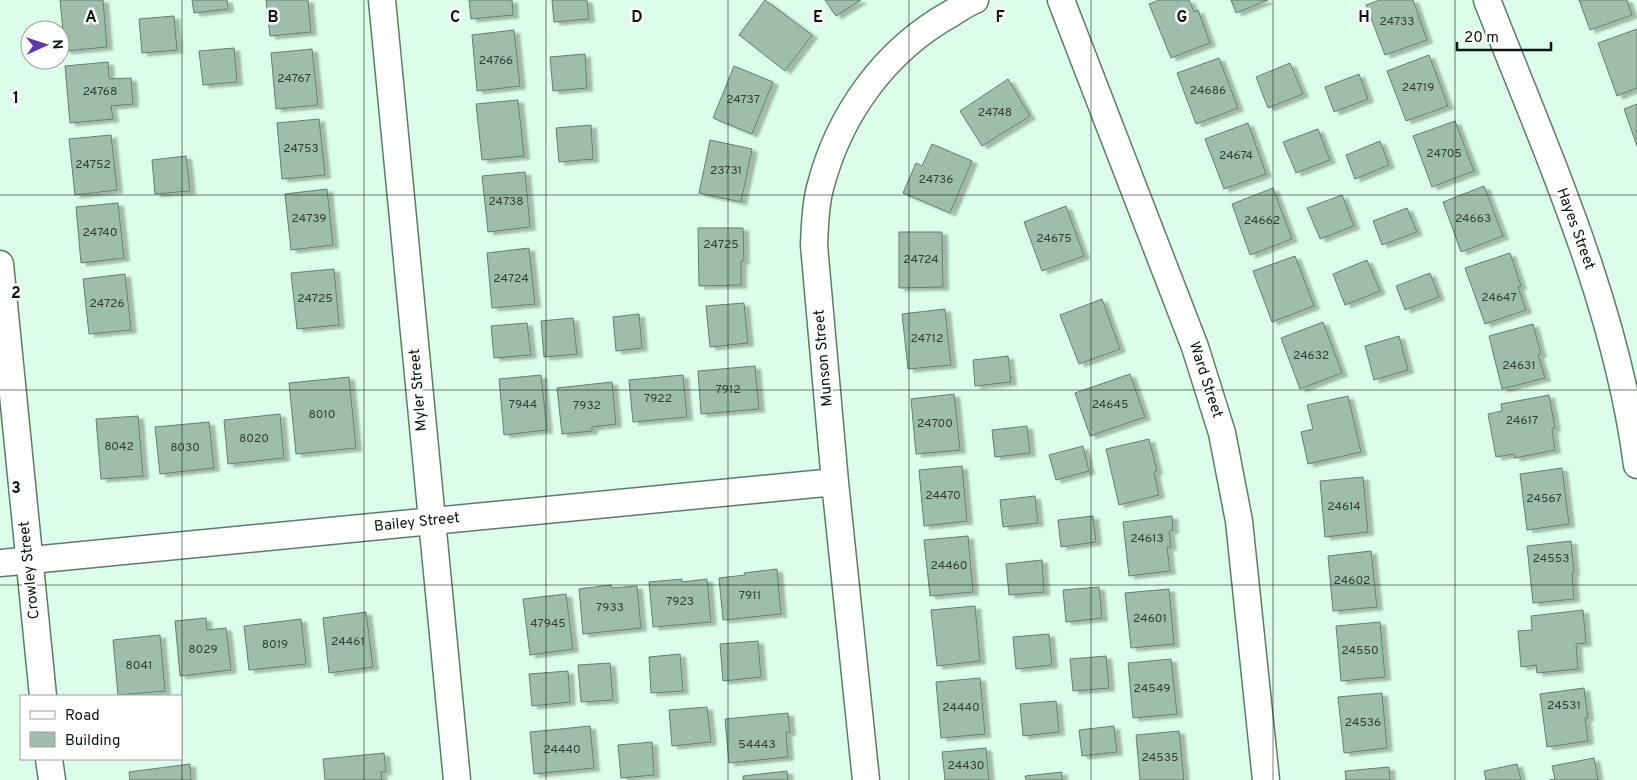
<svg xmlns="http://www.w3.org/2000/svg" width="1637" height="780" viewBox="0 0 1637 780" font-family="Overpass,sans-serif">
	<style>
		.building { fill: #9ebeab; stroke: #62806e; filter: url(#shadow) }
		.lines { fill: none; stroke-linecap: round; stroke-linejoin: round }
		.street-casing { stroke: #5d7b6a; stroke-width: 29 }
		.street { stroke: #fff; stroke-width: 26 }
		.grid { fill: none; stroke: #0a1610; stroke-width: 1; stroke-opacity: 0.55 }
		.labels { text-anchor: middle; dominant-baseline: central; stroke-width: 5; stroke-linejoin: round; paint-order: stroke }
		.number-label { font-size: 12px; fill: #2f4037 }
		.street-label { font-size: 15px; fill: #0a1610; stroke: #fff }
		.grid-label { font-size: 16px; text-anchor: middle; font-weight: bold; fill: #0a1610; stroke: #fff; stroke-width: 5; stroke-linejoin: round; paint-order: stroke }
	</style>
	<defs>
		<filter id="shadow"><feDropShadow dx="5.5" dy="3" stdDeviation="1" flood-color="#0004"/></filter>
	</defs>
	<rect width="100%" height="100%" fill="#dbfde9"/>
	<!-- building -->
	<path class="building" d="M60,0H103L107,47L65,51Z
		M192,0H227L228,9L194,13Z
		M266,0H308L311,32L270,36Z
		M469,0H512L513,15L471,19Z
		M552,0H587L589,19L554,22Z
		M765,0L812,35L785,71L739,35Z
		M825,0H861L836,16Z
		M1159,0H1189L1194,12L1198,10L1210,43L1171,58L1149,4Z
		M1231,0H1268L1236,13Z
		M1380,0H1413L1427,40L1385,55L1366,5Z
		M1579,0H1627L1632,15L1590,30Z
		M174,16L177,50L142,53L139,19Z
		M1637,29V88L1617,96L1598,43Z
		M514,30L520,86L477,91L472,35Z
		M234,48L237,82L203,85L199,51Z
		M312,49L318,105L276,109L271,53Z
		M585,54L587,88L553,91L550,57Z
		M1429,55L1448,106L1406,121L1387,71Z
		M1219,58L1238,108L1196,124L1177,73Z
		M108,62L109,79L131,78L133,104L111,106L113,119L70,123L65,66Z
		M1290,63L1303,94L1268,108L1256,77Z
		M734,66L773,82L752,134L713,118Z
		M1359,74L1368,99L1334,112L1325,87Z
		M1008,79L1030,116L982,146L960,111Z
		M518,100L524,156L482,160L476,104Z
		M1637,104V146L1624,109Z
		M319,119L325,175L282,179L277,123Z
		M1455,121L1474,171L1432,187L1413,136Z
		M1248,123L1266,174L1224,189L1205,139Z
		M591,125L593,159L559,162L556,128Z
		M1318,129L1330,160L1296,173L1283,142Z
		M111,135L117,190L75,195L69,139Z
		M710,140L752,149L741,202L699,193Z
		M1380,141L1389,165L1355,179L1346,155Z
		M932,144L972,161L950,213L903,193L916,163L922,166Z
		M186,156L190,191L155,194L152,160Z
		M525,172L530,227L488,232L482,176Z
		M1484,186L1503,236L1461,252L1443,202Z
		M1273,188L1292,239L1250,255L1232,204Z
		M327,189L333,245L291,250L285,194Z
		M1342,195L1354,226L1320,239L1307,208Z
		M118,203L124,258L81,263L76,207Z
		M1066,206L1084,256L1042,271L1024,222Z
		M1407,208L1417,232L1382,245L1373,221Z
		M698,228H743L744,261H741V285L699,286Z
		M899,232H942L943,287L899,288Z
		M529,248L535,304L492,308L487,253Z
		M1510,253L1521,286L1518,287L1526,310L1485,324L1465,268Z
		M1295,256L1314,306L1272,322L1253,271Z
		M1367,260L1380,291L1345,305L1333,274Z
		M334,269L339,325L297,329L291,273Z
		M1430,273L1439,297L1405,310L1396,286Z
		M125,274L131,330L89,334L83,279Z
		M1102,299L1120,349L1079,364L1060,315Z
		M744,303L748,343L710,347L706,306Z
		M945,309L951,365L908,369L902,314Z
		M639,314L642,348L616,351L613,317Z
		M573,318L577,354L544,357L541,321Z
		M1323,322L1342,373L1300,389L1281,338Z
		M527,323L531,355L494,358L491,326Z
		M1533,324L1541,354L1538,355L1545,378L1502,389L1489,336Z
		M1399,336L1408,370L1374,380L1365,346Z
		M1008,356L1011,382L975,386L973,360Z
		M755,366L759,409L701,414L698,371Z
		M1130,374L1145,417L1090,436L1075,393Z
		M541,375L547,430L504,435L499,379Z
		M683,375L687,417L633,422L629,380Z
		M349,377L356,448L296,454L289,383Z
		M612,382L616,424L592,427V431L562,434L557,388Z
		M954,394L960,450L916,454L911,399Z
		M1549,395L1555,428L1552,429L1555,450L1515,458L1514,454L1496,457L1488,414L1502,411L1501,404Z
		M1348,396L1361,452L1308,464L1301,432L1313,429L1307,405Z
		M280,414L284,458L228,464L224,420Z
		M138,416L143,476L101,479L96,419Z
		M209,422L214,468L160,474L155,427Z
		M1027,426L1030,453L995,457L992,430Z
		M1149,439L1157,471L1154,472L1159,495L1119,505L1106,449Z
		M1083,446L1089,471L1056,480L1049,455Z
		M962,466L967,521L924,526L919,470Z
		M1562,468L1569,524L1527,530L1520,474Z
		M1363,477L1368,532L1325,537L1320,481Z
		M1035,496L1038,523L1003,527L1000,500Z
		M1093,516L1096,542L1061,547L1058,520Z
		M1172,516L1173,530L1169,531L1171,547H1167L1170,571L1129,576L1123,522Z
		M968,536L973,592L930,596L924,540Z
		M1571,541L1574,573H1572L1574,599L1533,603L1527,546Z
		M1371,551L1377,607L1333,611L1328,556Z
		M1042,560L1044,592L1009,595L1006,564Z
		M777,569L781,614L723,620L719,578L745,575L744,573Z
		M682,579V582L707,579L711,622L653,627L649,582Z
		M611,585L612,588L637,586L641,628L583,634L579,589Z
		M1099,587L1102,618L1066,622L1063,590Z
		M1169,589L1174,644L1131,648L1125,593Z
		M566,594L573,649L530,655L523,599Z
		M975,606L980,661L937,666L931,610Z
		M1583,610L1586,643L1576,644L1578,669L1537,673L1536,665L1521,667L1518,631L1532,630L1531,616Z
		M366,612L373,667L329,673L323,618Z
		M206,618L207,630L226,628L231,670L180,676L175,621Z
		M301,619L306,664L249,670L244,626Z
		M1380,622L1385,677L1341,681L1336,626Z
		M1049,634L1052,665L1016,669L1013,637Z
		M160,635L165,691L118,695L113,640Z
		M758,641L761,677L723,681L720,644Z
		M680,654L683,691L651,693L649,657Z
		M1106,656L1109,688L1073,691L1070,659Z
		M1171,659L1177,714L1133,718L1128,663Z
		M610,663L613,700L581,702L578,665Z
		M568,671L570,702L532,706L529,674Z
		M980,678L985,734L941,738L936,682Z
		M1584,688L1588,718H1585L1588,741L1547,747L1540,694Z
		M1382,693L1387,748L1344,753L1338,697Z
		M1056,701L1059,732L1023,736L1020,704Z
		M707,707L711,742L672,746L669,710Z
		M788,713L790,732L786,733L788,757L729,763L725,719Z
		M590,726L594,768L534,774L530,732Z
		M1114,726L1117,752L1082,756L1079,730Z
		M1179,731L1184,780H1140L1136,735Z
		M652,742L654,775L621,778L618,745Z
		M986,748L989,780H945L942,752Z
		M384,753L386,772H381L382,780H325L323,759Z
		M1594,758L1598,780H1550L1555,779L1552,766Z
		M190,764L191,780H130L129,772Z
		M1517,764L1521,780H1486L1484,771Z
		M1389,767L1390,780H1346L1345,771Z
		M787,771L788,780H743V776Z
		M1062,772V780H1026L1025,776Z"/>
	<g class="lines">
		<defs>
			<path id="street" d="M382,0L457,780
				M1061,0L1195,347L1222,433L1239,521L1266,780
				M1487,0C1546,151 1616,303 1637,465
				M0,264L43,696
				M0,563L835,482
				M49,759L52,780
				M866,780L835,482L814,245C815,226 815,206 820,188C839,114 885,50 952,13C960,8 967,3 975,0"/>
		</defs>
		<!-- street casing -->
		<use href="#street" class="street-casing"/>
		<!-- street -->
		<use href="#street" class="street"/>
	</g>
	<!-- grid -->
	<path class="grid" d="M182,0V780M364,0V780M546,0V780M728,0V780M909,0V780M1091,0V780M1273,0V780M1455,0V780M0,195H1637M0,390H1637M0,585H1637"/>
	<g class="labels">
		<!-- number labels -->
		<g class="number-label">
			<text x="1397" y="22">24733</text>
			<text x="496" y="61">24766</text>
			<text x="294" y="79">24767</text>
			<text x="1418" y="88">24719</text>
			<text x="1208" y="91">24686</text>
			<text x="100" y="92">24768</text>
			<text x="743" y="100">24737</text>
			<text x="995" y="113">24748</text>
			<text x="301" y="149">24753</text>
			<text x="1444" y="154">24705</text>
			<text x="1236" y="156">24674</text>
			<text x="93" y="165">24752</text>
			<text x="726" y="171">23731</text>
			<text x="936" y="180">24736</text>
			<text x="506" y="202">24738</text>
			<text x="309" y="219">24739</text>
			<text x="1473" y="219">24663</text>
			<text x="1262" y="221">24662</text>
			<text x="100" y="233">24740</text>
			<text x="1054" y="239">24675</text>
			<text x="721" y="245">24725</text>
			<text x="921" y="260">24724</text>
			<text x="511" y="279">24724</text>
			<text x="1499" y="298">24647</text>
			<text x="315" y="299">24725</text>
			<text x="107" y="304">24726</text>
			<text x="927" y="339">24712</text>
			<text x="1311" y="356">24632</text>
			<text x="1519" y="366">24631</text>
			<text x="728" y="390">7912</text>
			<text x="658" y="399">7922</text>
			<text x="523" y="405">7944</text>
			<text x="1110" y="405">24645</text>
			<text x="587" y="406">7932</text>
			<text x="322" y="415">8010</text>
			<text x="1522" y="421">24617</text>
			<text x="935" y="424">24700</text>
			<text x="254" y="439">8020</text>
			<text x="119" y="447">8042</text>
			<text x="185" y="448">8030</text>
			<text x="943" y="496">24470</text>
			<text x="1544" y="499">24567</text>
			<text x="1344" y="507">24614</text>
			<text x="1147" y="539">24613</text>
			<text x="1551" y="559">24553</text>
			<text x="949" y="566">24460</text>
			<text x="1352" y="581">24602</text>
			<text x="750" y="596">7911</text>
			<text x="680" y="602">7923</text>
			<text x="610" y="608">7933</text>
			<text x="1150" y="619">24601</text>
			<text x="548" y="624">47945</text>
			<text x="348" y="642">24461</text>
			<text x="275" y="645">8019</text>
			<text x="203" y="650">8029</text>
			<text x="1360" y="651">24550</text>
			<text x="139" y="666">8041</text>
			<text x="1152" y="689">24549</text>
			<text x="1564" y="706">24531</text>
			<text x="961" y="708">24440</text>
			<text x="1363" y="723">24536</text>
			<text x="757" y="745">54443</text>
			<text x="562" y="750">24440</text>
			<text x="1160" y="758">24535</text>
			<text x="966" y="766">24430</text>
		</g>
		<!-- street labels -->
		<g class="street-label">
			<text transform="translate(1575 229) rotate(70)">Hayes Street</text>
			<text transform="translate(824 358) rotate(-95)">Munson Street</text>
			<text transform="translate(1205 380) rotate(72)">Ward Street</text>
			<text transform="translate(419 390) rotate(-95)">Myler Street</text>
			<text transform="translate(417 523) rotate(-6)">Bailey Street</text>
			<text transform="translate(30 570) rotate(-96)">Crowley Street</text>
		</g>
	</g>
	<g class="grid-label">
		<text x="91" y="22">A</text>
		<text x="273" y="22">B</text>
		<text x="455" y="22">C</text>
		<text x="637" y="22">D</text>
		<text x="818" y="22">E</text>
		<text x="1000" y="22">F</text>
		<text x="1182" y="22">G</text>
		<text x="1364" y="22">H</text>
		<text x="16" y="103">1</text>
		<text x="16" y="298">2</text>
		<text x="16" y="493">3</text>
	</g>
	<!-- legend -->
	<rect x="20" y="695" width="162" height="65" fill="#ffffff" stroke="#9da29f"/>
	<rect x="30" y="711" width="25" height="8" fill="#ffffff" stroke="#9da29f"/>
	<text x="65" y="720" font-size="15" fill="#0a1610">Road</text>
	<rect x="30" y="732" width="25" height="15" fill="#9ebeab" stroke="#9da29f"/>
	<text x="65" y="745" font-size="15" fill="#0a1610">Building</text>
	<!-- north arrow -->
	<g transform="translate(45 45) rotate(87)"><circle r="24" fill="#ffffff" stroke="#9da29f"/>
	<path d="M0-4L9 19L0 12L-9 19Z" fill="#6437ae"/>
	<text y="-8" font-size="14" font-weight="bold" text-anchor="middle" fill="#0a1610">N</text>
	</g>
	<!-- scale -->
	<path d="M1457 42v8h94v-8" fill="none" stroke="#0a1610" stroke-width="2.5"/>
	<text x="1464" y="42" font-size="15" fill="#0a1610" stroke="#ffffff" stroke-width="4" paint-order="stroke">20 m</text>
</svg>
